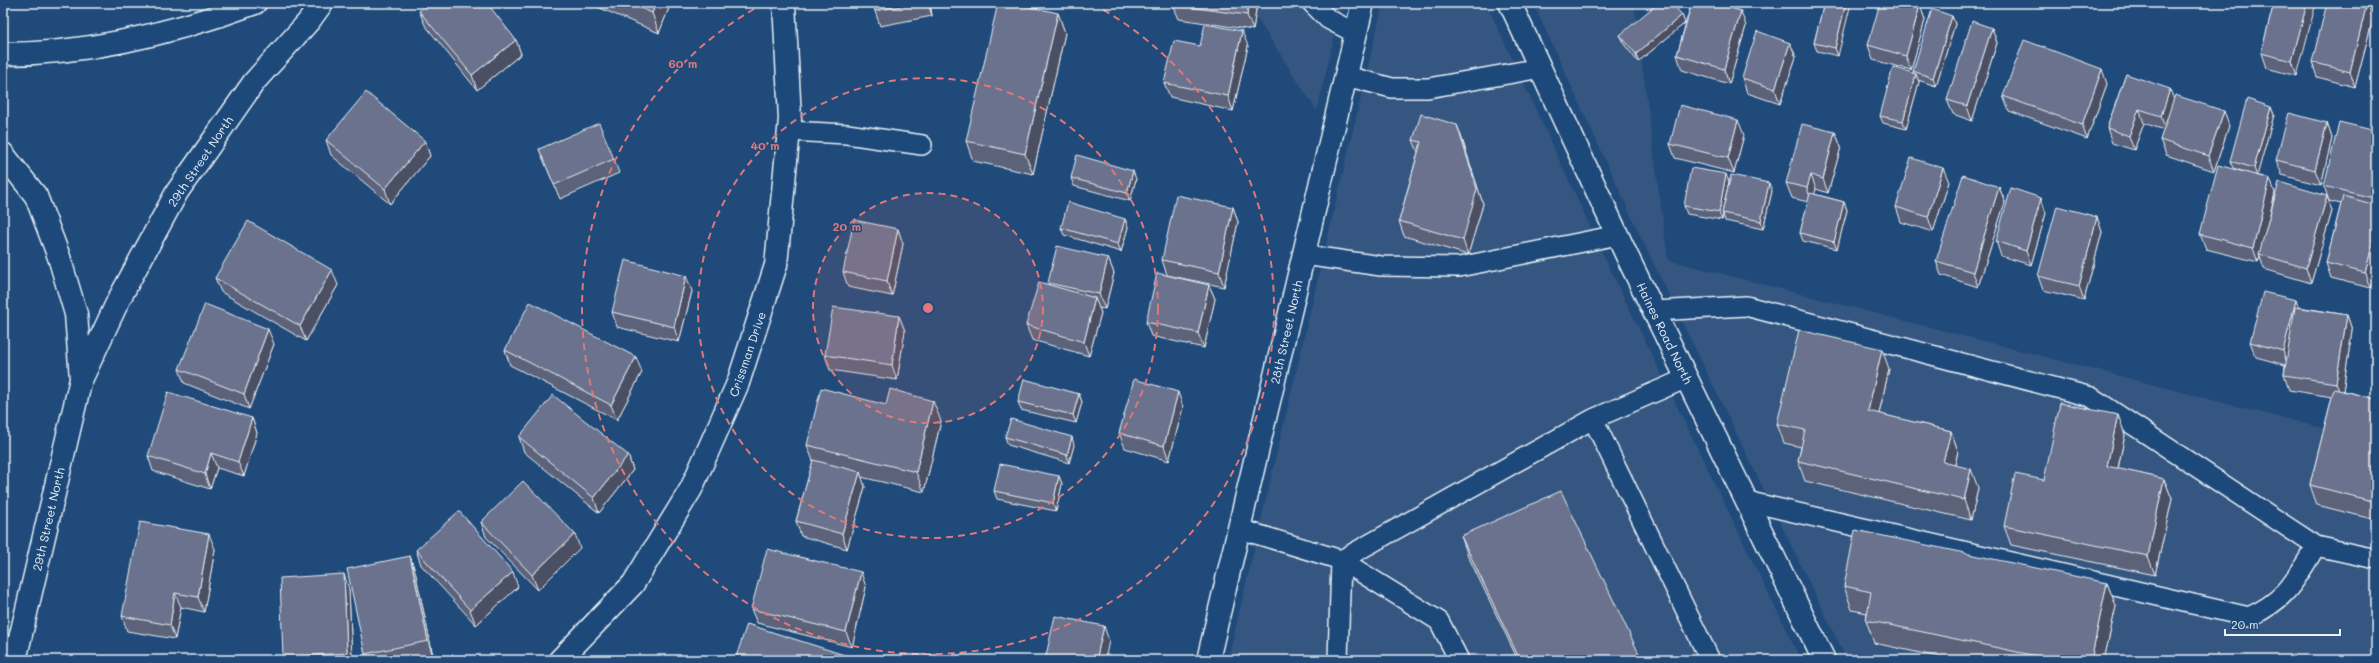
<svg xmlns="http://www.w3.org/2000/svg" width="2379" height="663" viewBox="0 0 2379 663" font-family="Mali,sans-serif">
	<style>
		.built { fill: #365680 }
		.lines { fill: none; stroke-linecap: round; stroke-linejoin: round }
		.lane-casing { stroke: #e8f1f8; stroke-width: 22 }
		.street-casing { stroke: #e8f1f8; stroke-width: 25 }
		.secondary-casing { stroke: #e8f1f8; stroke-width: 25 }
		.lane { stroke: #1f4a7a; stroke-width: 19 }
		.street { stroke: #1f4a7a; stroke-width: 22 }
		.secondary { stroke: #1f4a7a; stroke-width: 22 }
		.wall { fill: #5c6279; stroke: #e8f1f8 }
		.shaded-wall { fill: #4b5063; stroke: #e8f1f8 }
		.building { fill: #6b728d; stroke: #e8f1f8 }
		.ring { fill: none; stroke: #dd787b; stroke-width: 2; stroke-dasharray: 7 5 }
		.labels { text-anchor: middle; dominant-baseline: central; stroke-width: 3; stroke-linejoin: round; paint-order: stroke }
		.street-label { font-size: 12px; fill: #e8f1f8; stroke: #1f4a7a }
		.centre { fill: #dd787b; stroke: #1f4a7a; stroke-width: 2 }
		.ring-label { font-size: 12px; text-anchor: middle; font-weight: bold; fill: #dd787b; stroke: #1f4a7a; stroke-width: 3; stroke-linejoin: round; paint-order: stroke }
	</style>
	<rect width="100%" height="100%" fill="#1f4a7a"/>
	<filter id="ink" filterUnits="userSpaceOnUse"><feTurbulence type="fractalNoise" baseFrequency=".025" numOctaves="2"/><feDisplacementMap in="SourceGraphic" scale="8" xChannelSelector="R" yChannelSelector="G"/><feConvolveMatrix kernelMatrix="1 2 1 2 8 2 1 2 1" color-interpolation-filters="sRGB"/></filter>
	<g filter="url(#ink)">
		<!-- built -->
		<path class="built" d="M1247,3H1342L1317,111Z
			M1383,3H1486L1609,267L1801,660H1228Z
			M1533,3H1634L1668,260L2376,442V660H1847L1644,244Z"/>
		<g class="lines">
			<defs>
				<path id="lane" d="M1312,3L1328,19L1355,33
					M1346,76L1392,88H1428L1541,68
					M789,131L847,134L922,145
					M1304,255L1381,266L1459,267L1618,235
					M1654,311L1746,306L2091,397L2316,546L2376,559
					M1593,419L1687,378
					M1746,501L2249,617C2288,599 2295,580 2316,546
					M1240,529L1341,560L1593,419L1710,660
					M1338,660L1341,560L1439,621L1459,660"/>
				<path id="street" d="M3,54C90,54 174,33 255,3
					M3,154L36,196L59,257L76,314L81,379L15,660
					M82,378L118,301L177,192L254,82L309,21L322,3
					M560,660L633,584L691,489L738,383L776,265L790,119L784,3"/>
				<path id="secondary" d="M1510,3L1627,256L1824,660
					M1208,660L1363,3"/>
			</defs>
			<!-- lane casing -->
			<use href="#lane" class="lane-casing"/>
			<!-- street casing -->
			<use href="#street" class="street-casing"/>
			<!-- secondary casing -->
			<use href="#secondary" class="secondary-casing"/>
			<!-- lane -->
			<use href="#lane" class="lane"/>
			<!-- street -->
			<use href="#street" class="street"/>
			<!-- secondary -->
			<use href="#secondary" class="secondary"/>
		</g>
		<!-- wall -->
		<path class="wall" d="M588,3H671L659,33Z
			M873,3H930L932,16L880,26L875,11Z
			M1174,3H1257L1253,30L1179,19L1173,5Z
			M1688,3H1717V4L1746,26L1729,84L1682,70L1677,55L1691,4Z
			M1824,3L1838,56L1817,51L1814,43Z
			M2274,3L2297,76L2266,68L2261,53Z
			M1920,5L1925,20L1911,70L1873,60L1868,45Z
			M419,11L516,40L521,54L477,90L425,25Z
			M1058,13L1065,33L1033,174L973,161L966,141Z
			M1682,15L1685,23L1638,62L1623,43L1620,35Z
			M1952,16L1955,24L1936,86L1918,80L1919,82L1906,129L1883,123L1880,116L1914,74L1913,71Z
			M2373,18L2355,87L2317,77L2312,62Z
			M1992,28L1997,43L1972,121L1953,114L1947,100Z
			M1790,43L1796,57L1780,104L1747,93L1742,78Z
			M1248,46L1233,111L1170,97L1164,83Z
			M2126,74L2174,100L2229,126L2214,171L2166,155L2160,140L2164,130L2144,123L2134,150L2112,143L2107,128Z
			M2107,84L2087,139L2009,111L2003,96Z
			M2271,107L2274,115L2257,175L2270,179L2275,193L2269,219L2332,211L2311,283L2264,269L2260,257L2258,262L2206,249L2200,234L2248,173L2233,168L2230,161Z
			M2327,123L2332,138L2321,185L2282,175L2276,160Z
			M1457,125L1462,139L1483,204L1468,255L1404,236L1399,221L1418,152L1413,140Z
			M2376,131V266L2370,288L2331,278L2326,263L2341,204L2329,201L2324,186Z
			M1835,132L1841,147L1828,193L1816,189L1814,194L1844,202L1847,210L1837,249L1803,241L1800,233L1808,202L1792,198L1786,183Z
			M1744,135L1734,173L1675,158L1670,144Z
			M326,140L425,141L430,156L390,204L331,155Z
			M539,149L614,159L619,173L560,199L545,163Z
			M1071,178L1136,179L1130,201L1074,186Z
			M1729,182L1772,191L1763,229L1725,221L1723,214L1722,220L1687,214L1684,206Z
			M1949,182L1933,232L1901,222L1896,207Z
			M1999,187L2005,202L1978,287L1941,275L1936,261Z
			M1233,207L1238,222L1224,287L1167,275L1162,260Z
			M2046,213L2031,265L2001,256L1996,241Z
			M2097,217L2102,232L2084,300L2043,290L2038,276Z
			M1125,219L1128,227L1121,252L1064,235L1061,228Z
			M898,229L903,244L892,296L848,287L843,272Z
			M1108,258L1114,273L1105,309L1099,308L1101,313L1089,356L1032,340L1026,325L1049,285L1048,283Z
			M215,278L338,285L306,341L221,292Z
			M1209,285L1215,299L1204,348L1151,336L1146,322Z
			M692,291L679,342L617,327L612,312Z
			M2299,307L2347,315L2352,330L2343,391L2376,399V520L2317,505L2310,485L2332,397L2289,390L2284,375L2285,365L2256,357L2250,342Z
			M899,316L905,331L897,380L830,370L825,355Z
			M274,344L249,409L184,383L179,369Z
			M505,350L642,372L617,420L510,365Z
			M1889,369L1879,414L1951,431L1958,451L1955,465L1978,488L1971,520L1805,481L1798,461L1801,447L1784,443L1777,424Z
			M1079,394L1082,402L1076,423L1021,410L1018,402Z
			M1183,407L1169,461L1125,448L1119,433Z
			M2118,415L2125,435L2118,469L2164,479L2172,499L2155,575L2011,545L2004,526L2044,480Z
			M252,418L257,433L244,476L217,468L210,489L153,471L148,456Z
			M941,421L924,492L861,477L865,487L847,549L801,536L796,521L813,461L807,445Z
			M519,437L628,455L633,470L599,513L524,452Z
			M1005,437L1074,445L1069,463L1008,445Z
			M1059,476L1062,484L1056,511L997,499L994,491Z
			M481,522L580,548L538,590L486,537Z
			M1461,536L1642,660H1518L1468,556Z
			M215,549L204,612L181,607L175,639L127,631L122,616Z
			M416,550L518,587L476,625L421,565Z
			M410,556L415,571L433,656L413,660H367L365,654Z
			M2107,583L2116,606L2104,660H1953L1874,643L1866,620L1867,613L1852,610L1844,586Z
			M866,587L852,647L757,623L751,609Z
			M349,589L352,660H284L283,657Z"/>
		<!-- shaded-wall -->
		<path class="shaded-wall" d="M656,3H671L659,33L652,13Z
			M928,3H930L932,16Z
			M1249,3H1257L1253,30L1247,15Z
			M1846,3H1851L1838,56L1835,48Z
			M2307,3H2316L2297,76L2292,61Z
			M2367,3L2373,18L2355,87L2350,72Z
			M1920,5L1925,20L1911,70L1906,56Z
			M1741,11L1746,26L1729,84L1724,69Z
			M1058,13L1065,33L1033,174L1025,154Z
			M1682,15L1685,23L1638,62L1636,54Z
			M1952,16L1955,24L1936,86L1933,78Z
			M1992,28L1997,43L1972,121L1967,106Z
			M1242,31L1248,46L1233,111L1228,96Z
			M516,40L521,54L477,90L472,75Z
			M1790,43L1796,57L1780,104L1775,89Z
			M2102,69L2107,84L2087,139L2082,125Z
			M1916,74L1919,82L1906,129L1903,121Z
			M2170,89L2175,103L2166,131L2161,116Z
			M2271,107L2274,115L2257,176L2254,168Z
			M2139,109L2144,123L2134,150L2129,136Z
			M2224,111L2229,126L2214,171L2208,156Z
			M1738,120L1744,135L1734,173L1728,158Z
			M2327,123L2332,138L2321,185L2315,170Z
			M1457,125L1462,139L1483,204L1468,255L1463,240Z
			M1835,132L1841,147L1828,193L1823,179Z
			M425,141L430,156L390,204L385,189Z
			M1943,168L1949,182L1933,232L1928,217Z
			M1133,171L1136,179L1130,201L1127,193Z
			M1726,174L1729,182L1722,213L1723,214L1722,220L1719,212Z
			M1811,175L1816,189L1812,203L1807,188Z
			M2270,179L2275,193L2260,255L2259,254L2260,257L2258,262L2253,248Z
			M1769,183L1772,191L1763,229L1761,221Z
			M2376,184V208L2373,198Z
			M1999,187L2005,202L1978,287L1973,272Z
			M2327,196L2332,211L2311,283L2306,268Z
			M2041,198L2046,213L2031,265L2026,251Z
			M1844,202L1847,210L1837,249L1834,242Z
			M1233,207L1238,222L1224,287L1219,272Z
			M2097,217L2102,232L2084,300L2079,286Z
			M1125,219L1128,227L1121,252L1118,244Z
			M898,229L903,244L892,296L887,281Z
			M2376,231V266L2370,288L2365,273Z
			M1108,258L1114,273L1105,309L1099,294Z
			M332,270L338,285L306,341L300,326Z
			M686,276L692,291L679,342L674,327Z
			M1209,285L1215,299L1204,348L1198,333Z
			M1095,298L1101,313L1089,356L1084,342Z
			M2296,300L2301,314L2288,366L2283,351Z
			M2347,315L2352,330L2342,398L2336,383Z
			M899,316L905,331L897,380L892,365Z
			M268,329L274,344L249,409L244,394Z
			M1882,349L1889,369L1875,431L1868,411Z
			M636,357L642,372L617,420L611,405Z
			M1178,392L1183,407L1169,461L1164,446Z
			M1079,394L1082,402L1076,423L1073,415Z
			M933,401L941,421L924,492L916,472Z
			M2118,415L2125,435L2114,486L2107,466Z
			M252,418L257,433L244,476L238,462Z
			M1951,431L1958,451L1951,482L1943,462Z
			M1072,437L1074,445L1069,463L1067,455Z
			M211,453L217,468L210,489L205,474Z
			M628,455L633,470L599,513L594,498Z
			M1971,469L1978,488L1971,520L1964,500Z
			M860,472L865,487L847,549L842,534Z
			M1059,476L1062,484L1056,511L1053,503Z
			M2164,479L2172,499L2155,575L2148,556Z
			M209,534L215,549L204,612L198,597Z
			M575,534L580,548L538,590L532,575Z
			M410,556L415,571L433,656L428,641Z
			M513,572L518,587L476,625L470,610Z
			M861,572L866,587L852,647L846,632Z
			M344,574L349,589L352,660H350L347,653Z
			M2107,583L2116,606L2104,660H2091Z
			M175,593L181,607L175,639L170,625Z
			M1104,626L1109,641L1105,660H1096Z"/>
		<!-- building -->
		<path class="building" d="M429,3H487L516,40L472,75L419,11Z
			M629,3H656L652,13Z
			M873,3H917L875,11Z
			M998,3H1012L1058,13L1025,154L966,141Z
			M1174,3H1249L1247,15L1173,5Z
			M1658,3H1672L1682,15L1636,54L1620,35Z
			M1692,3H1712L1741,11L1724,69L1677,55Z
			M1824,3H1846L1835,48L1814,43Z
			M1880,3H1912L1920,5L1906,56L1868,45Z
			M2274,3H2307L2292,61L2261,53Z
			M2327,3H2367L2350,72L2312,62Z
			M1932,9L1952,16L1933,78L1913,71Z
			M1972,21L1992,28L1967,106L1947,100Z
			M1205,24L1242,31L1228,96L1164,83L1174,41L1200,46Z
			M1757,31L1790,43L1775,89L1742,78Z
			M2024,40L2102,69L2082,125L2003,96Z
			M1893,67L1916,74L1903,121L1880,116Z
			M2126,74L2170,89L2161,116L2139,109L2129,136L2107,128Z
			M366,92L425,141L385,189L326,140Z
			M2175,95L2224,111L2208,156L2160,140Z
			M2247,99L2271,107L2254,168L2230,161Z
			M1680,105L1738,120L1728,158L1670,144Z
			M2289,113L2327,123L2315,170L2276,160Z
			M1421,114L1457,125L1477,189L1463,240L1399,221L1421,142L1413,140Z
			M2339,122L2376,131V184L2373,198L2324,186Z
			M599,123L614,159L554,185L539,149Z
			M1802,124L1835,132L1823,179L1811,175L1807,188L1786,183Z
			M1077,155L1133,171L1127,193L1071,178Z
			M1911,158L1943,168L1928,217L1896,207Z
			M2218,165L2270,179L2253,248L2200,234Z
			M1691,168L1726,174L1719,212L1684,206Z
			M1731,175L1769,183L1761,221L1722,213Z
			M1963,175L1999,187L1973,272L1936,261Z
			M2279,182L2327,196L2306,268L2259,254Z
			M2011,188L2041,198L2026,251L1996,241Z
			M1810,193L1844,202L1834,242L1800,233Z
			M1176,195L1233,207L1219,272L1162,260Z
			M2343,196L2376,205V231L2365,273L2326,263Z
			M1068,202L1125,219L1118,244L1061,228Z
			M2057,206L2097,217L2079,286L2038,276Z
			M854,220L898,229L887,281L843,272Z
			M248,221L332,270L300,326L215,278Z
			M1057,246L1108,258L1099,294L1048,283Z
			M625,260L686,276L674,327L612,312Z
			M1157,273L1209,285L1198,333L1146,322Z
			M1039,282L1095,298L1084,342L1026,325Z
			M2263,292L2296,300L2283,351L2250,342Z
			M530,302L636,357L611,405L505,350Z
			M205,304L268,329L244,394L179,369Z
			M833,307L899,316L892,365L825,355Z
			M2295,307L2347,315L2336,383L2284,375Z
			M1799,330L1882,349L1868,411L1951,431L1943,462L1971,469L1964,500L1798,461L1805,430L1777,424Z
			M1024,379L1079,394L1073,415L1018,402Z
			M1134,379L1178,392L1164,446L1119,433Z
			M821,388L886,405L890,389L933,401L916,472L807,445Z
			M2334,389L2376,399V502L2310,485Z
			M168,392L252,418L238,462L211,453L205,474L148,456Z
			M553,395L628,455L594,498L519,437Z
			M2060,403L2118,415L2107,466L2164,479L2148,556L2004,526L2015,474L2044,480Z
			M1011,419L1072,437L1067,455L1005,437Z
			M813,460L860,472L842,534L796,521Z
			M1000,464L1059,476L1053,503L994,491Z
			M523,481L575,534L532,575L481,522Z
			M1561,491L1642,660H1520L1461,536Z
			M459,511L513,572L470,610L416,550Z
			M140,522L209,534L198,597L175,593L170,625L122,616Z
			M1855,530L2107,583L2091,660H2055L1866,620L1871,592L1844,586Z
			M767,549L861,572L846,632L751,609Z
			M410,556L428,641L365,654L347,569Z
			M344,574L347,653L283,657L280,578Z
			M1055,616L1104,626L1096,660H1045Z
			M747,624L860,660H735Z"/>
	</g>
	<!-- distance rings -->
	<circle cx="928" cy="308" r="115" fill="#dd787b" fill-opacity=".12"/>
	<g class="ring">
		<circle cx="928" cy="308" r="115"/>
		<circle cx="928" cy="308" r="230"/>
		<path d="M1093 4A346 346 0 1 1 763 4"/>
	</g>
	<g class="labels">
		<!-- street labels -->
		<g class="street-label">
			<text transform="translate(200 161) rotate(-56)">29th Street North</text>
			<text transform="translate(1286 332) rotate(-77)">28th Street North</text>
			<text transform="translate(1665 333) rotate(64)">Haines Road North</text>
			<text transform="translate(747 354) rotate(-71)">Crissman Drive</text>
			<text transform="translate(48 519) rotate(-77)">29th Street North</text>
		</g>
	</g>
	<circle cx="928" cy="308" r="6" class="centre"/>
	<g class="ring-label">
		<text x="683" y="68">60 m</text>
		<text x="765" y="150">40 m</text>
		<text x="847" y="231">20 m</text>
	</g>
	<!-- margin -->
	<rect width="2379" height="663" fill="none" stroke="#1f4a7a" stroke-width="16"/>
	<rect x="8" y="8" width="2363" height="647" fill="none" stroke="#e8f1f8" stroke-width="1.5" filter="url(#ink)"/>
	<!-- scale -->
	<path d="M2225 629v6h115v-6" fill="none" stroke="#e8f1f8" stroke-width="2"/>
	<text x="2231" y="629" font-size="12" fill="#e8f1f8" stroke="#1f4a7a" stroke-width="3" paint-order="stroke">20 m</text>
</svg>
